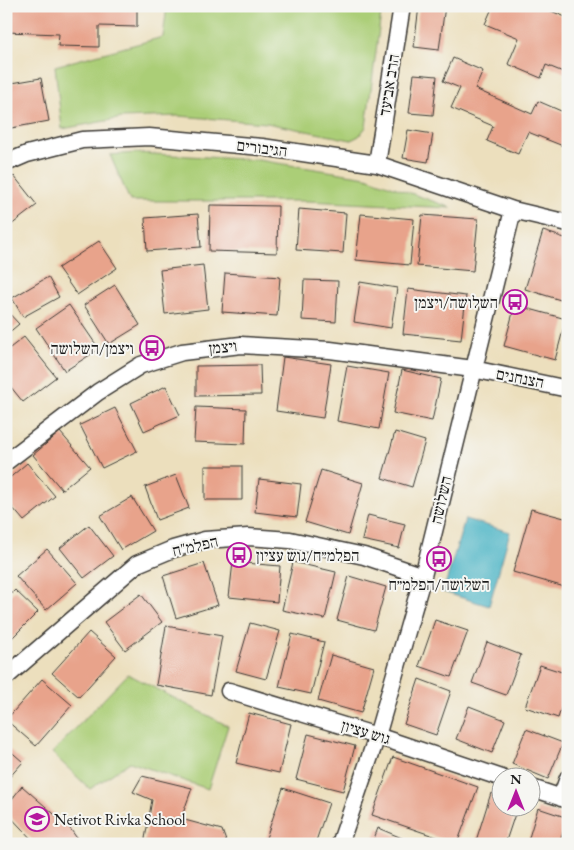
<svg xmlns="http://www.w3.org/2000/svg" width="574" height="850" viewBox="0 0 574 850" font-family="'EB Garamond','Frank Ruhl Libre',serif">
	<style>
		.green { fill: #abce77; stroke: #64754a }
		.water { fill: #46b2c4; stroke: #316770 }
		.building { fill: #e8a38b }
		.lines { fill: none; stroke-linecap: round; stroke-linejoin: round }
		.street-casing { stroke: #3b3934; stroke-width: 19 }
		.street { stroke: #fff; stroke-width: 16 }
		.labels { text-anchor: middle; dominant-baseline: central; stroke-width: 4; stroke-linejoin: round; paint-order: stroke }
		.street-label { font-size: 16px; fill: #1c1c1c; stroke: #f6f6f2 }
		.poi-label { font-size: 16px; fill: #1c1c1c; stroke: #f6f6f2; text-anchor: end }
	</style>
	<rect width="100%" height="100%" fill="#f6f6f2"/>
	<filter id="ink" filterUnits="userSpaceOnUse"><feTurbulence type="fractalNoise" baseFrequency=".02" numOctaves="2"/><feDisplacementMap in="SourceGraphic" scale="10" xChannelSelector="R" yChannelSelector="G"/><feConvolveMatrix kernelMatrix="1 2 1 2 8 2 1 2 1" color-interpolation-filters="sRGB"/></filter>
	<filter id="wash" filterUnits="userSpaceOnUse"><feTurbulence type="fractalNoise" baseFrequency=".0096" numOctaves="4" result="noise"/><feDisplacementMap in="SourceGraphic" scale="20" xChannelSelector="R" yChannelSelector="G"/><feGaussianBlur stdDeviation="1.12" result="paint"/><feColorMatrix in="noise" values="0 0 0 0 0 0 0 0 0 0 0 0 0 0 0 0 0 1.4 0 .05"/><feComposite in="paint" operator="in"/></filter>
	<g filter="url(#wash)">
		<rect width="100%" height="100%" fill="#ecdfbd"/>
		<!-- green -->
		<path class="green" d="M167,6H382L366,127L359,136L351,140L267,123L179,116L122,118L62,129L55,66L163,37Z
			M136,153L258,160L366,177L452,208L308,201H130L110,155Z
			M128,674L228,726L208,789L130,762L90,789L52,753Z"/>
		<!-- water -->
		<path class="water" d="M465,519L510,532L489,606L443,592Z"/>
		<g id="blocks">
			<!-- building -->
			<path class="building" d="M6,6H137V27L99,26V47L58,46L59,34L6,32Z
				M419,6H445L439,50L414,47Z
				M493,6H539L568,18V74L546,65L541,78L508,64L519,38L485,24Z
				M453,58L483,71L475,89L532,114L538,101L568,114V148L528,132L518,154L487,141L493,126L451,108L460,88L443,81Z
				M414,74L437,76L433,115L409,113Z
				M41,78L49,121L6,129V84Z
				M408,130L433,134L428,162L403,158Z
				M14,176L37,205L6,229V182Z
				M210,205L278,206L277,253L209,251Z
				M299,209L346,213L343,253L296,250Z
				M198,214L201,247L147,251L145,218Z
				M361,214L414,219L410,265L356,260Z
				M422,215L478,219L473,271L417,266Z
				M543,231L568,239L567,302L525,289Z
				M99,241L117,268L77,295L58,268Z
				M203,265L208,309L165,314L160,270Z
				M225,273L280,277L277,316L222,312Z
				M48,277L59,297L23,317L12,298Z
				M304,280L338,281L336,322L302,320Z
				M360,282L397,288L391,328L354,322Z
				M115,285L140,325L109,344L84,305Z
				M408,289L466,296L461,340L403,334Z
				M69,305L99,349L65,371L36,328Z
				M515,305L566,319L555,360L504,346Z
				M6,310L19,324L6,335Z
				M24,337L56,377L23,402L6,381V351Z
				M283,357L331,364L323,418L276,411Z
				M260,365L261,395L196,396V366Z
				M347,366L389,373L379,429L337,421Z
				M402,370L441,379L432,421L393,413Z
				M166,386L180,415L144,431L131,403Z
				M196,407L246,409L245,444L194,442Z
				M115,408L137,451L102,468L80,425Z
				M60,432L90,467L62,490L33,455Z
				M395,432L425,441L412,487L382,478Z
				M27,463L55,496L24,521L6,500V481Z
				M205,466H242V500H205Z
				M321,470L363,483L348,535L305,522Z
				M176,475L189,508L157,520L145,487Z
				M259,479L301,484L297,517L255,512Z
				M132,497L153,531L121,550L100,516Z
				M531,509L568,519V588L513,572Z
				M368,515L405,524L399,548L362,540Z
				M89,525L113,556L84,578L60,548Z
				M47,549L77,583L46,610L16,576Z
				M233,562L280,566L277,602L229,597Z
				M293,562L336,572L325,619L282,610Z
				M204,563L218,605L176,618L163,576Z
				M349,576L386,587L374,630L337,620Z
				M15,590L38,612L6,644V599Z
				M141,594L162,622L125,650L104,622Z
				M435,620L468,631L451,677L419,666Z
				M250,623L280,631L266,679L236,671Z
				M166,626L222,636L211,695L156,685Z
				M89,632L116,656L79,697L52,673Z
				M292,634L324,642L311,694L279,687Z
				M487,642L521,655L506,695L472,683Z
				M331,655L374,667L361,713L318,701Z
				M540,665L568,674V688L558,718L525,707Z
				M42,679L72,705L36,746L6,720Z
				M419,679L451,691L436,735L404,724Z
				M469,706L505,720L492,753L456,739Z
				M249,713L291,724L279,773L236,763Z
				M526,729L563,743L548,779L512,764Z
				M308,734L355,746L343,791L296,779Z
				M6,747L23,762L6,781Z
				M393,757L478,787L457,844L372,815Z
				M142,776L192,788L181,819L222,830L227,844H144L152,800L133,792Z
				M22,786L69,827L81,844H36L6,812V807Z
				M283,788L329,803L315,844H264Z
				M491,793L502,796V808H517L505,844H475Z
				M538,808L568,818L559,844H527Z
				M378,828L416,844H372Z"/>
		</g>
	</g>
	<g filter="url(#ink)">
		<use href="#blocks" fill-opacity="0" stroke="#3b3934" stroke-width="1"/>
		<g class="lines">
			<defs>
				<path id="street" d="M6,163L27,154L82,140L149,137L262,147L377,164L513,210L568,223
					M377,164L402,6
					M6,462L98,392L141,365L182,352L241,345L330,350L473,369L568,389
					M6,677L137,564L173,549L205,540L248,537L290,540L364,556L423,576
					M229,691L377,736L502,778
					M532,788L568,800
					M561,798L568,778
					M340,844L377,736L423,576L513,210"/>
			</defs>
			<!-- street casing -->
			<use href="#street" class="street-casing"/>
			<!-- street -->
			<use href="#street" class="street"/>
		</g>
	</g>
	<!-- icons -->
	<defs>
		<symbol id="bus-ring" viewBox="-11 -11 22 22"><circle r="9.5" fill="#f6f6f2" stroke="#b5179e" stroke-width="1.5"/><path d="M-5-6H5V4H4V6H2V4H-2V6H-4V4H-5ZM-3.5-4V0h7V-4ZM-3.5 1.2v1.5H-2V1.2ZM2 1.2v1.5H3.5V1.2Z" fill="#b5179e"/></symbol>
		<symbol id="school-ring" viewBox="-11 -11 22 22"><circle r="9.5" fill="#f6f6f2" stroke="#b5179e" stroke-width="1.5"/><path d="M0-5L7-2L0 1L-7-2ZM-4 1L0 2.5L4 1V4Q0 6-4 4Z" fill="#b5179e"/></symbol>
	</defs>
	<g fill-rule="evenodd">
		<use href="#bus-ring" x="501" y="288" width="28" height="28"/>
		<use href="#bus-ring" x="138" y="334" width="28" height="28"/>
		<use href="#bus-ring" x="225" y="541" width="28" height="28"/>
		<use href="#bus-ring" x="425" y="545" width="28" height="28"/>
		<use href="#school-ring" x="23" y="805" width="28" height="28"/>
	</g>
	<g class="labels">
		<!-- street labels -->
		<g class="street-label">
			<text transform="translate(389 85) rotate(-81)">הרב אביעד</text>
			<text transform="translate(262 148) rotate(7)">הגיבורים</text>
			<text transform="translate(223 347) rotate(-5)">ויצמן</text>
			<text transform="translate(520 378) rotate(11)">הצנחנים</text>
			<text transform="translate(441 500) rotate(-77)">השלושה</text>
			<text transform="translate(195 546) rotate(-13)">הפלמ"ח</text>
			<text transform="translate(366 732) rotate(17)">גוש עציון</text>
		</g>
		<!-- poi labels -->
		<g class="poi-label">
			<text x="498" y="302">השלושה/ויצמן</text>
			<text x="134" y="348">ויצמן/השלושה</text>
			<text x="256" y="555" text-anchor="start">הפלמ״ח/גוש עציון</text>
			<text x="439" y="584" text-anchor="middle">השלושה/הפלמ״ח</text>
			<text x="54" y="819" text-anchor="start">Netivot Rivka School</text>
		</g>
	</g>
	<!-- margin -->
	<rect width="574" height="850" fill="none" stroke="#f6f6f2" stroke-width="25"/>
	<!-- north arrow -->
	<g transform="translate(516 792)"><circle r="24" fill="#f6f6f2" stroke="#9f9f9c"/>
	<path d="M0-4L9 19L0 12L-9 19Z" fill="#b5179e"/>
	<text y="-8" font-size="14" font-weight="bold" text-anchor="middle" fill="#1c1c1c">N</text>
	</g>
</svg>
